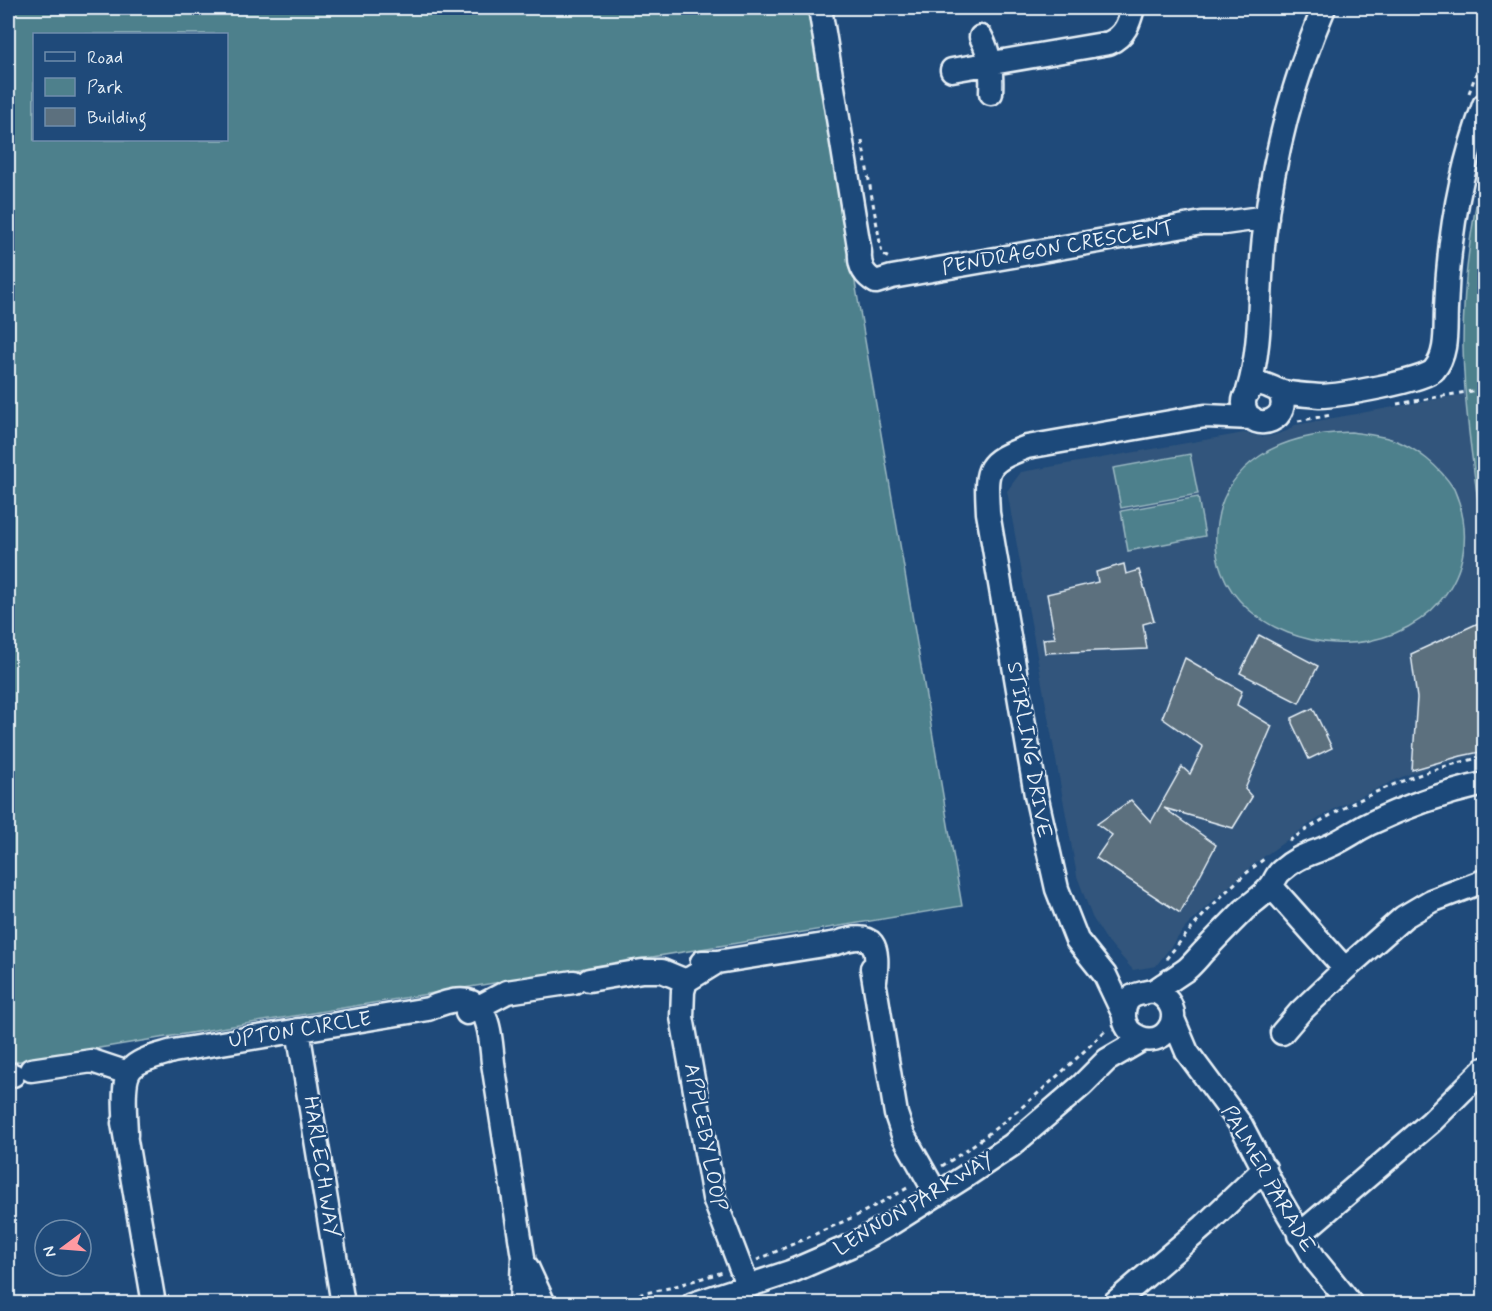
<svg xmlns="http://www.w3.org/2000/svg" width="1492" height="1311" viewBox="0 0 1492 1311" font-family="Mynerve,sans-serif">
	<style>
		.built { fill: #31557b }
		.green { fill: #4e808c; stroke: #9bb8c2; stroke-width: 1.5; fill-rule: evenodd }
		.building { fill: #5c707e; stroke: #e8f1f8; stroke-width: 1.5 }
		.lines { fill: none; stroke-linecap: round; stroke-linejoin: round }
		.minor-casing { stroke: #e8f1f8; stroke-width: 27 }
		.path { stroke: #e8f1f8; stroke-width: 3; stroke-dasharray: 4.5 4.5; stroke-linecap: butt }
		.minor { stroke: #1f4a7a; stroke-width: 22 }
		.labels { text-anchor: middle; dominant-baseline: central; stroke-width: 5; stroke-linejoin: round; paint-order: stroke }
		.street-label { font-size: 21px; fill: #e8f1f8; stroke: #1f4a7a }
	</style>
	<rect width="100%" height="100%" fill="#1f4a7a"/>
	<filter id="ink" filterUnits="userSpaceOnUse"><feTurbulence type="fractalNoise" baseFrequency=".0167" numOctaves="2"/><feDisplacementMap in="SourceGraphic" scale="12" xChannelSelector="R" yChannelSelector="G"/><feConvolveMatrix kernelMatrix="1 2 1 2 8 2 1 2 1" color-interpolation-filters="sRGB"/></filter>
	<g filter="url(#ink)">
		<!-- built -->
		<path class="built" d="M1465,394L1484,543V754L1430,767L1402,777L1336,808L1308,825L1255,863L1204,909L1185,928L1156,966L1133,970L1106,939L1092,917L1077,876L1007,491L1021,472L1244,433L1262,437L1271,436L1287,431L1295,425Z"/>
		<!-- green -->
		<path class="green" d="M8,8H808L962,906L8,1063ZM34,34H226V140H34Z
			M1484,168V543C1475,478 1464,412 1463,346C1463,287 1470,226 1484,168Z
			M1351,432C1364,434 1378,435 1391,439C1416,447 1440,467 1454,489C1492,576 1420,648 1335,643C1270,639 1206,595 1217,523C1221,495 1236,472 1260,456C1286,438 1320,433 1351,432Z
			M1190,454L1198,494L1121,508L1113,468Z
			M1198,497L1205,536L1128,551L1121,511Z"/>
		<!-- building -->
		<path class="building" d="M1124,564L1126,574L1139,570L1154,621L1143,624L1147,649L1045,653L1043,639L1055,638L1047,594L1098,582L1096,572Z
			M1485,620V751L1461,756L1412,770L1417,698L1411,654Z
			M1259,635L1318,666L1299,703L1240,673Z
			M1185,658L1242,691L1237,705L1272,726L1245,789L1252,797L1233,828L1164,808L1216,845L1180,913L1096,858L1112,835L1097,824L1131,800L1151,822L1182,767L1190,774L1203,747L1162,718Z
			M1313,708L1332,748L1309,759L1292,723V718Z"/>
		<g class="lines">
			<defs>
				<path id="minor" d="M820,8L860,253C859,267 864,275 876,282L892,277L1202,223H1224L1267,217
					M981,37C991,56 992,72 991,93
					M952,70L1109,43C1125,36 1129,23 1133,8
					M1248,391C1263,342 1258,288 1264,237C1273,159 1293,80 1324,8
					M1279,391C1295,419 1254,435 1245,409C1243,403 1244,397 1248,392C1259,377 1268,387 1280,391C1288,394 1310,395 1320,396C1337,396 1425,381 1434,370C1448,354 1445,329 1446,309C1448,240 1460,170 1484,105
					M1271,886L1345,969
					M702,962H717L837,943C876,929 879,946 875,981
					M717,962L686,981L683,991L682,1017L714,1198L748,1287
					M872,968L896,1114L903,1135L937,1195
					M589,980L642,971H662L686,981
					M1153,991C1169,996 1180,1014 1168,1030C1154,1049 1122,1037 1124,1013C1125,994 1138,994 1153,991C1156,990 1183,972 1187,969C1194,963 1200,955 1206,949C1218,936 1231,923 1244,910C1253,902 1264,895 1271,886C1275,881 1276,875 1281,871C1299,855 1309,855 1329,846C1343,840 1355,831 1369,824C1406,806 1444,793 1484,784
					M467,1013L507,992L574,982
					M1124,1015L1105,975L1077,940L1057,889L1036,795L988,513C986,469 983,463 1027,447L1205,416L1252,418
					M1173,1019L1187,1052L1241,1125L1280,1200L1316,1261L1351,1304
					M298,1030L343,1304
					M1282,1033L1300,1012L1345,969L1404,917L1431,901L1484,881
					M31,1070L92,1061L128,1073
					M8,1076L13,1075
					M123,1123L154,1304
					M126,1135C126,1118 120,1078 133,1067C143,1058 161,1055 173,1051L428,1009C484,984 489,1014 493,1063L523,1257L521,1304
					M1299,1235L1431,1122L1484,1069
					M527,1267L544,1304
					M693,1304L790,1272L850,1246L892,1223L966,1176L1012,1145L1082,1085L1107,1060L1143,1039
					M1113,1304L1204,1226L1265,1168"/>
			</defs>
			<!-- minor casing -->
			<use href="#minor" class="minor-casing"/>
			<!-- path -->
			<path class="path" d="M1469,93L1484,52
				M862,141L882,254L889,258
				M1397,404L1484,389
				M1298,421L1331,415
				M1289,841C1348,801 1414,771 1484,757
				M1166,959C1195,923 1227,887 1264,859
				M942,1166C1002,1128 1056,1079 1107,1029
				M757,1260L858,1215L911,1186
				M595,1304L669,1288L723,1272"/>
			<!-- minor -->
			<use href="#minor" class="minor"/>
		</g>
	</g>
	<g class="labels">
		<!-- street labels -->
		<g class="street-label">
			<text transform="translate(1058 248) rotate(-10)">PENDRAGON CRESCENT</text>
			<text transform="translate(1029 750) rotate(80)">STIRLING DRIVE</text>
			<text transform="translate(300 1030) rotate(-9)">UPTON CIRCLE</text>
			<text transform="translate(705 1137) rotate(79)">APPLEBY LOOP</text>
			<text transform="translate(321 1167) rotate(81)">HARLECH WAY</text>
			<text transform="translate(1268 1179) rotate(60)">PALMER PARADE</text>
			<text transform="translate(914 1204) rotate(-31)">LENNON PARKWAY</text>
		</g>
	</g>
	<!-- margin -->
	<rect width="1492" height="1311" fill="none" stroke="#1f4a7a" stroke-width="30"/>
	<rect x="15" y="15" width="1462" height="1281" fill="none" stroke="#e8f1f8" stroke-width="2" filter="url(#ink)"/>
	<!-- legend -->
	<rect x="33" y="33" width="195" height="108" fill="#1f4a7a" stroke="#6f8dac" stroke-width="1.5"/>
	<rect x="45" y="52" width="30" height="9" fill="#1f4a7a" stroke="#6f8dac" stroke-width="1.5"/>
	<text x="87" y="63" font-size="18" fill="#e8f1f8">Road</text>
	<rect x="45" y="78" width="30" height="18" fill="#4e808c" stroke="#6f8dac" stroke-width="1.5"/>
	<text x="87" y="93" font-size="18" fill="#e8f1f8">Park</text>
	<rect x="45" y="108" width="30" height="18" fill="#5c707e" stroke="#6f8dac" stroke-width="1.5"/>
	<text x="87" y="123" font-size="18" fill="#e8f1f8">Building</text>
	<!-- north arrow -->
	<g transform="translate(63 1248) rotate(254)"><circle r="28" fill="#1f4a7a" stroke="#6f8dac" stroke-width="1.5"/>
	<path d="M0-4.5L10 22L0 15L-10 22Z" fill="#ff9aa2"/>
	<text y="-9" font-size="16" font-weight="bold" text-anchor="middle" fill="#e8f1f8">N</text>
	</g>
</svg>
